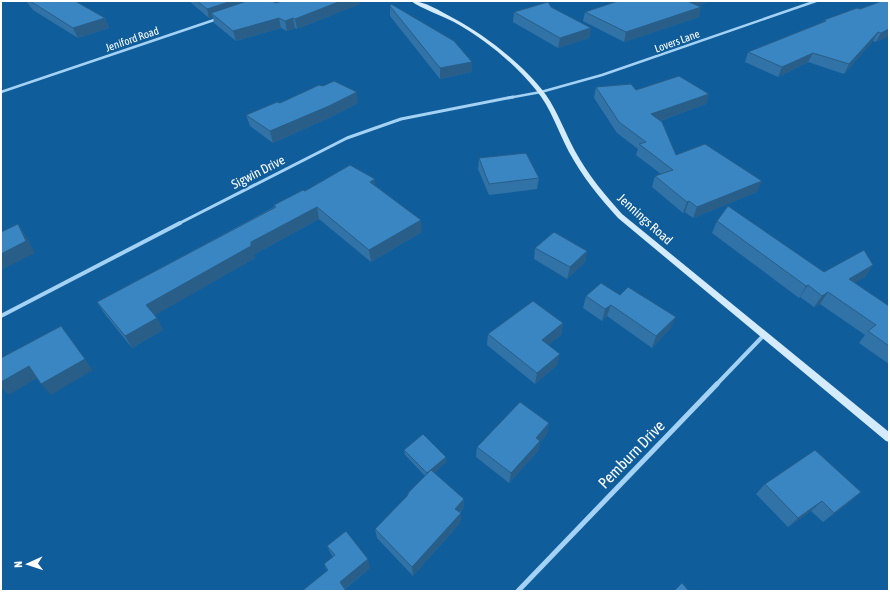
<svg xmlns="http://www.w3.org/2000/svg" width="890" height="592" viewBox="0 0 890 592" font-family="'Asap Condensed',sans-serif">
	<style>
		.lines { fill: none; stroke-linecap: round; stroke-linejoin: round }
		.street-far3 { stroke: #a4d2f5; stroke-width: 2.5 }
		.street-far2 { stroke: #a4d2f5; stroke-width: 3 }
		.street-far1 { stroke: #a4d2f5; stroke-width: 4 }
		.street { stroke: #a4d2f5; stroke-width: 5 }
		.secondary { fill: #d4ebfd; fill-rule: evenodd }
		.wall { fill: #3173a7 }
		.shaded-wall { fill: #285e88 }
		.building { fill: #3986c2; stroke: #285e88 }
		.labels { text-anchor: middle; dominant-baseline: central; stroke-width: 4; stroke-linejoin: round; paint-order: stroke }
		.far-street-label { font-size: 11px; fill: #fff; stroke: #105d9b }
		.street-label { font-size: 13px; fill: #fff; stroke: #105d9b }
		.near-street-label { font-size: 16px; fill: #fff; stroke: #105d9b }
	</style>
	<rect width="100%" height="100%" fill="#105d9b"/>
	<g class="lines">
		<!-- street-far3 -->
		<path class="street-far3" d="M1,92L217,19
			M508,98L541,92L602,75L816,1"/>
		<!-- street-far2 -->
		<path class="street-far2" d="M178,224L347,138L401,119L513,97"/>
		<!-- street-far1 -->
		<path class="street-far1" d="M1,316L180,223
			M716,385L764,335"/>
		<!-- street -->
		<path class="street" d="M518,591L717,384"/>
		<!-- secondary -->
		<path class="secondary" d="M411,1C425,1 440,11 453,18C485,35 524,65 546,95C558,112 565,133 575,151C588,175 605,195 622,214L889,432V442L886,441L618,218C599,197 582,176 569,152C558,131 551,108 536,90C514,63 485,39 454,22C441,15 422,9 411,1Z"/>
	</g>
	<!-- wall -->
	<path class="wall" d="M26,1H75L105,18L109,28L78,38L33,10Z
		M189,1H272L276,3L360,4L297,29L295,28L287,31L281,28L236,41L214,23L213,17L209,18Z
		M709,1L697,6L699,17L624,42L583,21L585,12Z
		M390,6L472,72L440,79L390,16Z
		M551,7L591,28L589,38L558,48L513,22L514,12Z
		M857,8L889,36L876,42L873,41L844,74L808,62L778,77L745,62L748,52L823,23L824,20Z
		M596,87L636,90L709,94L706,104L660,121L676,155L757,192L693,218L685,212L683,213L652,187L655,176L661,174L636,155L638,149L617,133L594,98Z
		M358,103L331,117L273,143L250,126L246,115Z
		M479,158L539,178L537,189L489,195L478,169Z
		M375,179V186L422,232L371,262L319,219L255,254V258L154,315L157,318L163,330L132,348L104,313L97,302L274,207V205L305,191Z
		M717,221L824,272L873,265L865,277L854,283L889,306V364L859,343L865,335L820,304L814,307L800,297L799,298L712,233Z
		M535,248L587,251L585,262L567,279L534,259Z
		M620,295L671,328L652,348L607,316L602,321L583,308L586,296Z
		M563,323L561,335L548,345L557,365L535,384L487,345L488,334Z
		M549,423L547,434L540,442L538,451L509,483L476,457L477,447Z
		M404,450L446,457V462L434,473L464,499L463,508L460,513H461L460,523L413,576L377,538L375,529L407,496L425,476L405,455Z
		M765,484L861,492L850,502L823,522L811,511L788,527L756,494Z
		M327,546L370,568L345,589L327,571L324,564L333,557L331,554Z"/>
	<!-- shaded-wall -->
	<path class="shaded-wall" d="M232,1H257L211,13L213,17L209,18L207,9Z
		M341,1H360V4L297,29L295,19Z
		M687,1H709L684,11Z
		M701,7L699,17L624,42L626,32Z
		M105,18L109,28L78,38L73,28Z
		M279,18L281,28L236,41L233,31Z
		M293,18L295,28L287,31L285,21Z
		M591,28L589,38L558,48L560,38Z
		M889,29V36L876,42L881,33Z
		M878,32L873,41L844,74L849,64Z
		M813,53L808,62L778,77L782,67Z
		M472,62V72L440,79V68Z
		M357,92L358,103L331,117L273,143L270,131Z
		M709,94L706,104L648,125L651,114Z
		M375,179L376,191L370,182Z
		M762,181L757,192L693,218L697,207Z
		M689,201L685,212L683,213L687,202Z
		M317,207L319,219L255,254V258L152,317L146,305L251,242Z
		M421,220L422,232L371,262L369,250Z
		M18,224L26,236L35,253L1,270V254Z
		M587,251L585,262L567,279L570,267Z
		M873,265L865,277L841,291L849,279Z
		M808,285L800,297L799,298L806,286Z
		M828,292L820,304L814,307L822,296Z
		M611,305L607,316L602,321L605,309Z
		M676,317L671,328L652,348L656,336Z
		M157,318L163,330L132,348L125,336Z
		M563,323L561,335L540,352L542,340Z
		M560,354L557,365L535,384L537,373Z
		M85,359L93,370L51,395L41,384Z
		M29,366L39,377L9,395L1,387V382Z
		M549,423L547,434L540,442L538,451L509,483L511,473L536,438Z
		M446,457V462L427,479V473Z
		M861,492L850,502L823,522L834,513Z
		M464,499L463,508L455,518V509Z
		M822,501L811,511L788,527L798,518Z
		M461,513L460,523L413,576L412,567Z
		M368,559L370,568L343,590L340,582Z"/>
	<!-- building -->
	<path class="building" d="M30,1H75L105,18L73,28Z
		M197,1H232L207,9Z
		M247,1H272L276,3L282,1H341L295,19L293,18L285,21L279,18L233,31L211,13Z
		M618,1H687L701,7L626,32L585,12Z
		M882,1H889V29L881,33L878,32L849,64L813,53L782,67L748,52L826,21L824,20L857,8L860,9Z
		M548,2L551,7L591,28L560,38L514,12Z
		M391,4L454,41L472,62L440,68L390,6Z
		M679,76L709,94L651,114L662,122L676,155L705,144L762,181L697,207L689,201L687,202L655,176L673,170L639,144L646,142L619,122L596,87L631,84L636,90Z
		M334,81L357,92L329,106L270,131L246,115L277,102L280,103L319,85L323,86Z
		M526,153L539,178L489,184L479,158Z
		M350,165L375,179L370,182L421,220L369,250L317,207L251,242V246L146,305L157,318L125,336L97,302L276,207L274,205L303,190L305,191Z
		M728,206L824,272L864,250L873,265L849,279L889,306V346L868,331L876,325L828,292L822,296L808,285L806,286L717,221Z
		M18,224L26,241L1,254V232Z
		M554,232L587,251L570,267L535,248Z
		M601,283L620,295L628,287L676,317L656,336L611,305L605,309L586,296Z
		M533,301L563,323L542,340L560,354L537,373L488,334Z
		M61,326L85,359L41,384L29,366L1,382V358Z
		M520,402L549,423L536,438L540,441L511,473L477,447Z
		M423,434L446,457L427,473L404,450Z
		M815,450L861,492L834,513L822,501L798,518L765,484Z
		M431,470L464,499L455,509L461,513L412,567L375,529L407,496L409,492Z
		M346,531L368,559L340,582L346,591H302L328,570L324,564L335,555L327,546Z
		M682,583L689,591H674Z"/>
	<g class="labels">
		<!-- far-street labels -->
		<g class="far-street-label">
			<text transform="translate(132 39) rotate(-19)">Jeniford Road</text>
			<text transform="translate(677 41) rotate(-20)">Lovers Lane</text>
		</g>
		<!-- street labels -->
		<g class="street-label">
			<text transform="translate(258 172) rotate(-27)">Sigwin Drive</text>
			<text transform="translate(645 219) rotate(42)">Jennings Road</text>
		</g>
		<!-- near-street labels -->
		<g class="near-street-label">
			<text transform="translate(631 454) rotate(-46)">Pemburn Drive</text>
		</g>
	</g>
	<!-- border -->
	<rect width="890" height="592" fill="none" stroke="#ffffff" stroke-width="4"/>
	<!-- north arrow -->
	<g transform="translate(28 564) rotate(267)" stroke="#105d9b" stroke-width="3" paint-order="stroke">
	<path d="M0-3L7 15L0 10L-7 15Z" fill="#ffffff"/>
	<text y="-6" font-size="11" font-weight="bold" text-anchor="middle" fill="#ffffff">N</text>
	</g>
</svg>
